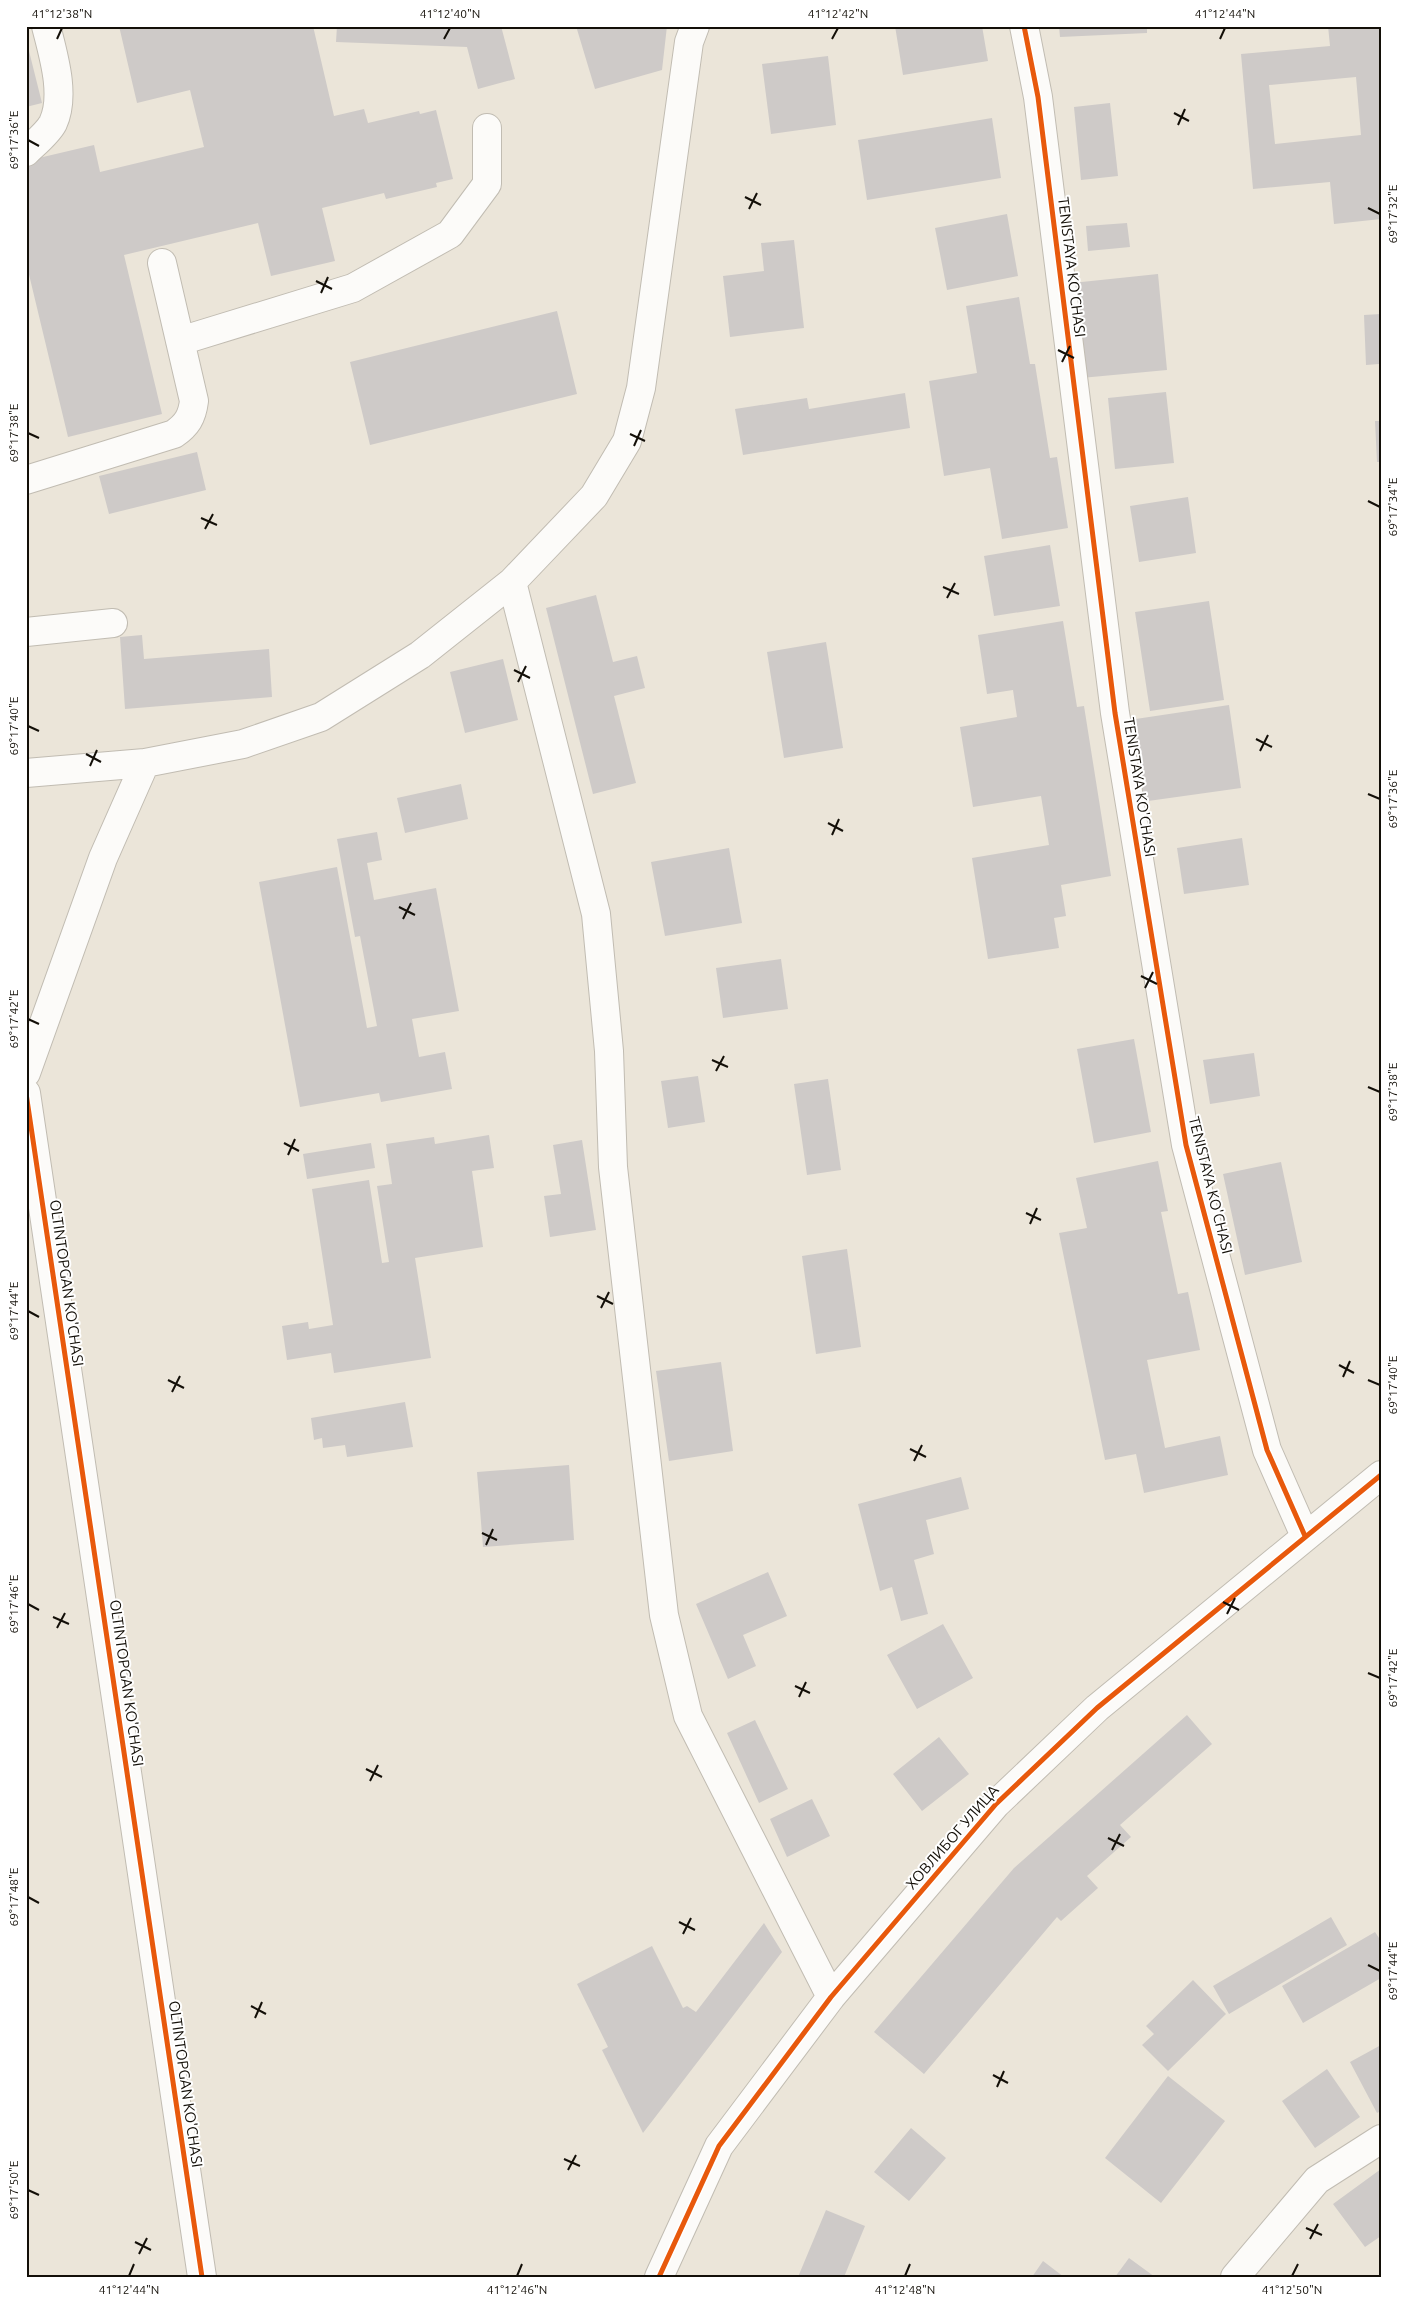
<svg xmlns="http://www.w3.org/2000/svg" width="1407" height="2303" viewBox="0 0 1407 2303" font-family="Ubuntu,sans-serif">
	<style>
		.building { fill: #cecac8; fill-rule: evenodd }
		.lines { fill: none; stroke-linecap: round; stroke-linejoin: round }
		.minor-casing { stroke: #c1bcb2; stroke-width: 30 }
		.minor { stroke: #fcfbf9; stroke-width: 28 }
		.cycleway-casing { stroke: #fff; stroke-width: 8 }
		.cycleway { stroke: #e8590c; stroke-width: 5 }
		.ticks { fill: none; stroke: #130f08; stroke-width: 2 }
		.labels { text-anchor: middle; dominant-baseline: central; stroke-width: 4; stroke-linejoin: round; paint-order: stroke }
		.street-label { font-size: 15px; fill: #130f08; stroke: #fff }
		.neatline { fill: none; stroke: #130f08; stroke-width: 2 }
		.ticks-label { font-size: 12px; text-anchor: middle; fill: #130f08 }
	</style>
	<rect width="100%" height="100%" fill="#ebe5d9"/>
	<!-- building -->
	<path class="building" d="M119,26H313L334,116L364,109L368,123L419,111L420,114L436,110L453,179L436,183L437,187L386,199L384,193L322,208L335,261L271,276L258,223L124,255L162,414L68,437L26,262V161L94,145L100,172L204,147L190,90L137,103Z
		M337,26H501L515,79L478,89L467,47L336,42Z
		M576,26H667L662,70L595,89Z
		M895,26H982L988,61L903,75Z
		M1059,26H1147V33L1060,37Z
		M1328,26H1381V219L1334,224L1330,182L1253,189L1241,54L1330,46ZM1356,77L1361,135L1275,144L1269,85Z
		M26,39L42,103L26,107Z
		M828,56L836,125L771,134L762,64Z
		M1110,103L1118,176L1081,180L1074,107Z
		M992,118L1001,178L867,200L858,140Z
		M1007,214L1018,276L947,290L935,228Z
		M1127,223L1130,247L1088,251L1086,226Z
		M794,240L804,328L730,337L723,276L764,271L761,243Z
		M1158,274L1167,370L1081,378L1072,283Z
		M1019,297L1030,364H1035L1050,458L1057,457L1068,528L1002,539L990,468L944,476L929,381L977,373L966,306Z
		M557,311L577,394L370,445L350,362Z
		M1381,314V375H1379V364L1366,365L1364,315Z
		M1166,392L1174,463L1115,469L1108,398Z
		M905,393L910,428L743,455L735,409L807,398L809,409Z
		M1375,421H1381V462H1377Z
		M197,452L206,490L109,514L99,476Z
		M1188,497L1196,553L1139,562L1130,506Z
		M1050,545L1060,606L994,616L984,556Z
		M596,595L613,662L637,656L645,688L614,696L636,783L593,794L546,608Z
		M1209,601L1224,700L1150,711L1135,612Z
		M1063,621L1077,707L1084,706L1111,876L1061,885L1066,916L1054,918L1059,948L988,959L972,858L1049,845L1041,796L973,807L960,727L1017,717L1013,690L987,694L978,635Z
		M142,635L144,659L269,649L272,697L125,709L120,637Z
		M826,642L843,748L784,758L767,652Z
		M503,659L518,720L465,733L450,672Z
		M1229,705L1241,788L1141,802L1129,720Z
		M461,784L468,819L405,833L397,798Z
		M377,832L382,860L367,863L374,900L436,888L459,1011L412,1019L419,1057L445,1052L452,1089L381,1102L379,1093L300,1107L259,882L337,867L367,1028L377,1026L360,936L355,937L337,839Z
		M1242,838L1249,885L1184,894L1177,848Z
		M729,848L742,923L665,936L651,862Z
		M781,959L788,1009L723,1018L716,968Z
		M1134,1039L1151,1132L1094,1143L1077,1049Z
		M1254,1053L1260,1096L1210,1104L1203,1060Z
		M698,1076L705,1122L668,1128L661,1081Z
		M828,1079L841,1170L807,1175L794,1084Z
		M489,1135L494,1168L472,1171L483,1247L415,1258L431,1358L334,1373L331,1353L287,1360L282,1326L308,1322L309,1329L333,1325L312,1189L369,1180L382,1263L389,1262L377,1186L392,1184L386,1144L434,1137L435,1144Z
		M582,1140L596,1230L550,1237L544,1196L561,1194L553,1145Z
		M371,1143L375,1168L307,1179L303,1154Z
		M1158,1161L1168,1211L1161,1212L1178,1294L1188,1292L1200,1350L1147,1360L1165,1448L1220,1436L1228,1475L1144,1493L1136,1454L1105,1460L1059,1233L1087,1228L1076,1178Z
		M1281,1162L1302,1262L1245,1275L1223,1174Z
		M847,1249L861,1347L816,1354L802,1256Z
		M721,1362L733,1451L669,1461L656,1371Z
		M405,1402L413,1447L347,1457L345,1445L323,1448L322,1438L314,1440L311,1418Z
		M569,1465L574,1540L483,1547L477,1472Z
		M961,1477L969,1509L926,1520L934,1554L914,1560L928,1614L901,1621L892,1587L880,1591L858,1504Z
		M768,1572L787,1616L743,1635L756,1666L728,1679L696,1604Z
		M943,1624L973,1678L917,1709L887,1655Z
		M1187,1715L1212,1744L1120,1825L1131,1837L1087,1876L1098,1888L1061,1921L1057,1917L924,2074L874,2032L1014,1868Z
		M755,1720L788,1789L759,1803L727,1733Z
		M939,1737L969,1774L922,1811L893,1774Z
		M812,1799L830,1836L787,1857L770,1819Z
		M1331,1917L1347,1945L1229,2014L1213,1986Z
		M764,1923L782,1952L643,2133L602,2050L608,2047L577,1984L652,1946L683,2008L687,2006L696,2012Z
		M1375,1932L1381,1941V1978L1303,2023L1282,1986Z
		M1193,1980L1226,2014L1168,2071L1142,2045L1154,2034L1146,2026Z
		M1381,2045V2111L1377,2113L1350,2062Z
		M1327,2069L1360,2117L1315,2148L1282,2101Z
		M1168,2076L1225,2121L1161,2203L1105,2158Z
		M911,2128L946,2158L909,2201L874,2172Z
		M1381,2169V2236L1365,2247L1333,2204Z
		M826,2210L865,2226L844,2277H798Z
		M1129,2258L1155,2277H1115Z
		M1043,2261L1064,2277H1032Z"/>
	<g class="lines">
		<defs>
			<path id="minor" d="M1024,26L1038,97L1115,713L1186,1145L1267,1450L1305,1536
				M26,152C34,144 48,133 53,123C66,95 53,54 46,26
				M180,341L353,288L450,234L487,184V128
				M26,480L174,434C187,425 192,417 194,401L162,263
				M512,582L596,914L609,1051L613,1167L664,1615L688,1716L831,1997
				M26,632L113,623
				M26,773L145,763L243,744L321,717L420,655L512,582L594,496L627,441L641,388L689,42L695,26
				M26,1073L103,858L145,763
				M26,1093L202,2277
				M659,2277L719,2146L831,1997L996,1804L1097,1708L1381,1475
				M1235,2277L1317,2180L1381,2139"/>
		</defs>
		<!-- minor casing -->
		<use href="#minor" class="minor-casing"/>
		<!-- minor -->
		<use href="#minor" class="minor"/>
		<defs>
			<path id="cycleway" d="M1024,26L1038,97L1115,713L1186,1145L1267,1450L1305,1536
				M26,1093L202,2277
				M659,2277L719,2146L831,1997L996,1804L1097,1708L1381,1475"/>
		</defs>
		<!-- cycleway casing -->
		<use href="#cycleway" class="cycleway-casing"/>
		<!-- cycleway -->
		<use href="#cycleway" class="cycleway"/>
	</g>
	<!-- ticks -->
	<path class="ticks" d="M57,39L62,28M444,39L450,28M832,39L838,28M1220,39L1225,28M1174,113L1189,121M1178,125L1185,109M28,140L39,146M745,197L761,205M1368,208L1380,214M749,209L757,193M316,281L332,289M321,293L328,277M1058,350L1074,358M1062,362L1070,346M28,433L39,438M630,434L645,441M634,446L641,430M1368,501L1380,507M201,518L217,525M205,529L213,514M943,587L959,594M947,598L955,583M514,670L530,678M518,682L526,666M28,726L39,731M1256,739L1272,747M1260,751L1268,735M86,754L101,762M90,766L97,750M1368,794L1380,799M828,823L843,831M832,835L839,819M399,907L415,915M403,919L411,903M1141,976L1157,984M1145,988L1153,972M28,1019L39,1024M712,1060L728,1067M716,1071L724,1056M1368,1087L1380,1092M284,1143L299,1151M288,1155L295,1139M1026,1213L1041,1220M1030,1224L1037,1208M597,1296L613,1304M601,1308L609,1292M28,1311L39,1317M1339,1365L1354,1373M1343,1377L1350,1361M168,1380L184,1388M1368,1380L1380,1385M172,1392L180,1376M910,1449L926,1457M914,1461L922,1445M482,1533L497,1540M486,1545L493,1529M1223,1602L1239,1610M28,1604L39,1610M1227,1614L1235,1598M53,1617L69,1624M57,1628L65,1613M1368,1673L1380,1678M795,1686L810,1693M799,1697L806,1682M366,1769L382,1777M370,1781L378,1765M1108,1838L1124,1846M1112,1850L1120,1834M28,1897L39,1903M679,1922L695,1930M683,1934L691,1918M1368,1965L1380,1971M251,2006L266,2014M255,2018L262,2002M993,2075L1008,2083M997,2087L1004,2071M564,2159L580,2166M568,2170L576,2155M28,2190L39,2195M1306,2228L1322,2235M1310,2239L1318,2224M135,2242L151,2250M139,2254L147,2238M129,2276L134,2264M517,2276L522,2264M905,2276L910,2264M1292,2276L1298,2264"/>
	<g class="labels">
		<!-- street labels -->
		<g class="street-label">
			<text transform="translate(1072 267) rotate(83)">TENISTAYA KO'CHASI</text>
			<text transform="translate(1140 787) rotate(81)">TENISTAYA KO'CHASI</text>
			<text transform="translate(1211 1185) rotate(76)">TENISTAYA KO'CHASI</text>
			<text transform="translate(67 1283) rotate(82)">OLTINTOPGAN KO'CHASI</text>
			<text transform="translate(127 1683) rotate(82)">OLTINTOPGAN KO'CHASI</text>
			<text transform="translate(952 1837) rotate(-49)">ХОВЛИБОГ УЛИЦА</text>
			<text transform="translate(186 2084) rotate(82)">OLTINTOPGAN KO'CHASI</text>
		</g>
	</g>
	<!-- border -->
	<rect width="1407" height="2303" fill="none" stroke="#ffffff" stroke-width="55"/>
	<rect x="28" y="28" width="1352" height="2248" class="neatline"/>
	<g class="ticks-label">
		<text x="62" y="18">41°12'38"N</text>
		<text x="450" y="18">41°12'40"N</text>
		<text x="838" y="18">41°12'42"N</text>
		<text x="1225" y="18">41°12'44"N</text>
		<text transform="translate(14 140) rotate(-90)" y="4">69°17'36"E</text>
		<text transform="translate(1393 214) rotate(-90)" y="4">69°17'32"E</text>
		<text transform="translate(14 433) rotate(-90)" y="4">69°17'38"E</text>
		<text transform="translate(1393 507) rotate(-90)" y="4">69°17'34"E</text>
		<text transform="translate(14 726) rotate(-90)" y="4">69°17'40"E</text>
		<text transform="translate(1393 799) rotate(-90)" y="4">69°17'36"E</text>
		<text transform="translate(14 1019) rotate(-90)" y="4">69°17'42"E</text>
		<text transform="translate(1393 1092) rotate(-90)" y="4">69°17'38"E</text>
		<text transform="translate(14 1311) rotate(-90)" y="4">69°17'44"E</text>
		<text transform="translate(1393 1385) rotate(-90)" y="4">69°17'40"E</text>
		<text transform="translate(14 1604) rotate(-90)" y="4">69°17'46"E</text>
		<text transform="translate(1393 1678) rotate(-90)" y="4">69°17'42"E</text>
		<text transform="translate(14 1897) rotate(-90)" y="4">69°17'48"E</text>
		<text transform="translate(1393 1971) rotate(-90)" y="4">69°17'44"E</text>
		<text transform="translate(14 2190) rotate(-90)" y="4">69°17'50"E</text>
		<text x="129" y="2294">41°12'44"N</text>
		<text x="517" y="2294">41°12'46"N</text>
		<text x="905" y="2294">41°12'48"N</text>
		<text x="1292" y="2294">41°12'50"N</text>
	</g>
</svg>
